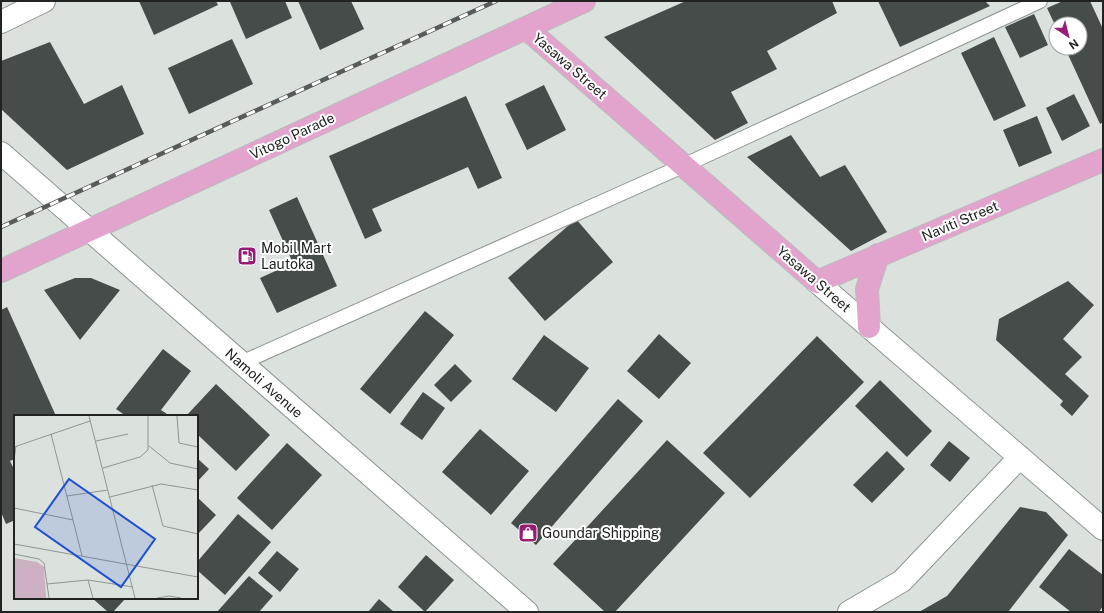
<svg xmlns="http://www.w3.org/2000/svg" width="1104" height="613" viewBox="0 0 1104 613" font-family="'Public Sans',sans-serif">
	<style>
		.building { fill: #464c49 }
		.lines { fill: none; stroke-linecap: round; stroke-linejoin: round }
		.service-casing { stroke: #8f9592; stroke-width: 16 }
		.minor-casing { stroke: #8f9592; stroke-width: 24 }
		.tertiary-casing { stroke: #8f9592; stroke-width: 24 }
		.primary-casing { stroke: #bcbdbc; stroke-width: 24 }
		.service { stroke: #fff; stroke-width: 14 }
		.minor { stroke: #fff; stroke-width: 22 }
		.tertiary { stroke: #fff; stroke-width: 22 }
		.primary { stroke: #e2a3cd; stroke-width: 22 }
		.rail-casing { stroke: #575b59; stroke-width: 4.5 }
		.rail { stroke: #fff; stroke-width: 3; stroke-dasharray: 9; stroke-linecap: butt }
		.labels { text-anchor: middle; dominant-baseline: central; stroke-width: 4; stroke-linejoin: round; paint-order: stroke }
		.street-label { font-size: 14px; fill: #202321; stroke: #fff }
		.poi-label { font-size: 14px; fill: #202321; stroke: #fff; text-anchor: start }
		.inset-road { fill: none; stroke: #909592; stroke-width: 1 }
		.view { fill: #1d4ed8; fill-opacity: 0.15; stroke: #1d4ed8; stroke-width: 2 }
		.inset-edge { fill: none; stroke: #202321; stroke-width: 2 }
	</style>
	<rect width="100%" height="100%" fill="#dbe1dd"/>
	<!-- building -->
	<path class="building" d="M139,1H216L218,5L154,35Z
		M233,1H285L292,18L246,39L230,2Z
		M298,1H351L364,29L320,50Z
		M686,1H832L837,13L767,51L777,69L731,92L748,123L715,140L604,37Z
		M878,1H985L990,6L900,47Z
		M1063,1H1090L1103,29V122L1100,124L1065,48H1080V24H1056V27L1047,8Z
		M1034,14L1048,45L1020,58L1005,27Z
		M994,37L1026,106L994,121L961,53Z
		M232,39L253,84L189,114L168,68Z
		M50,42L84,104L122,85L144,134L67,170L1,109V61Z
		M544,85L566,130L527,150L505,104Z
		M1074,94L1090,126L1062,141L1046,108Z
		M466,96L502,178L478,189L468,167L372,209L382,231L365,239L329,156Z
		M1037,116L1052,153L1019,167L1003,130Z
		M791,135L820,177L845,165L887,232L851,251L747,157Z
		M297,197L337,286L277,313L260,278L293,263L269,210Z
		M576,219L613,262L545,321L508,278Z
		M75,278H91L120,290L80,340L44,290Z
		M1068,281L1094,305L1063,339L1082,357L1065,374L1089,396L1072,416L1060,405L1063,401L996,340L999,319Z
		M7,307L56,416H15V459L10,461L15,471V520L6,524L1,512V310Z
		M425,311L454,335L390,414L360,389Z
		M659,334L691,363L659,399L627,371Z
		M544,335L589,368L556,412L512,379Z
		M817,336L864,382L750,498L703,453Z
		M163,349L191,371L161,410L170,416H126L116,409Z
		M455,364L472,381L451,402L434,385Z
		M880,380L932,431L907,457L855,406Z
		M216,384L270,435L236,471L197,434V416H186Z
		M423,392L445,408L422,440L400,424Z
		M618,399L643,421L536,545L511,523Z
		M480,429L529,471L491,515L442,472Z
		M667,440L725,493L615,612H605L553,564Z
		M949,441L970,458L950,482L930,465Z
		M287,443L322,475L272,530L237,498Z
		M887,451L905,469L872,503L853,485Z
		M197,458L209,469L197,482Z
		M197,497L216,515L197,535Z
		M1020,507L1046,512L1068,535L1008,612H919L947,596Z
		M238,514L271,542L225,595L197,570V562Z
		M1069,549L1103,575V606L1099,612H1071L1039,587Z
		M277,551L299,569L280,592L258,573Z
		M426,555L454,580L425,612L398,587Z
		M249,576L273,596L259,612H217Z
		M92,598H126L113,612H108Z
		M379,599L394,612H368Z"/>
	<g class="lines">
		<defs>
			<path id="service" d="M241,363L685,165L1040,1"/>
			<path id="minor" d="M1,22L44,1
				M817,282L1103,529
				M849,612L902,581L1020,457"/>
			<path id="tertiary" d="M1,153L527,612"/>
			<path id="primary" d="M526,28L817,282L1103,160
				M1,271L584,1
				M869,327L867,289L878,255"/>
		</defs>
		<!-- service casing -->
		<use href="#service" class="service-casing"/>
		<!-- minor casing -->
		<use href="#minor" class="minor-casing"/>
		<!-- tertiary casing -->
		<use href="#tertiary" class="tertiary-casing"/>
		<!-- primary casing -->
		<use href="#primary" class="primary-casing"/>
		<!-- service -->
		<use href="#service" class="service"/>
		<!-- minor -->
		<use href="#minor" class="minor"/>
		<!-- tertiary -->
		<use href="#tertiary" class="tertiary"/>
		<!-- primary -->
		<use href="#primary" class="primary"/>
		<defs>
			<path id="rail" d="M1,227L496,1"/>
		</defs>
		<!-- rail casing -->
		<use href="#rail" class="rail-casing"/>
		<!-- rail -->
		<use href="#rail" class="rail"/>
	</g>
	<!-- icons -->
	<defs>
		<symbol id="fuel-square" viewBox="-11 -11 22 22"><rect x="-9" y="-9" width="18" height="18" rx="4" fill="#971c76" stroke="#fff"/><path d="M-5.5-6h7V0h2V4h1.3V-2.5L3-4.5l.8-.8L6-3V5H2.5V1h-1V6h-7ZM-4.2-4.7v3.2H.2V-4.7Z" fill="#fff"/></symbol>
		<symbol id="shop-square" viewBox="-11 -11 22 22"><rect x="-9" y="-9" width="18" height="18" rx="4" fill="#971c76" stroke="#fff"/><path d="M-5-2.5h2.3a2.7 3.5 0 0 1 5.4 0H5L5.5 6h-11ZM-1.5-2.5h3a1.5 2.3 0 0 0-3 0Z" fill="#fff"/></symbol>
	</defs>
	<g fill-rule="evenodd">
		<use href="#fuel-square" x="236" y="245" width="22" height="22"/>
		<use href="#shop-square" x="517" y="522" width="22" height="22"/>
	</g>
	<g class="labels">
		<!-- street labels -->
		<g class="street-label">
			<text transform="translate(570 66) rotate(41)">Yasawa Street</text>
			<text transform="translate(292 136) rotate(-25)">Vitogo Parade</text>
			<text transform="translate(960 221) rotate(-23)">Naviti Street</text>
			<text transform="translate(814 279) rotate(41)">Yasawa Street</text>
			<text transform="translate(264 383) rotate(41)">Namoli Avenue</text>
		</g>
		<!-- poi labels -->
		<g class="poi-label">
			<text x="261" y="248">Mobil Mart<tspan x="261" dy="16">Lautoka</tspan></text>
			<text x="542" y="533">Goundar Shipping</text>
		</g>
	</g>
	<!-- overview -->
	<g transform="translate(14 415)">
		<rect width="184" height="184" fill="#dbe1dd"/>
		<path d="M0,143L23,147L30,152L32,183H0Z" fill="#cdb1c2"/>
		<path class="inset-road" d="M75,1L121,183M163,1L165,28L184,32M37,19L59,105M82,26L114,19M135,31L156,48L184,54M0,32L76,6M0,45L2,31M89,53L126,42L134,35V1M138,70L149,111L184,119M53,81L94,75M96,82L147,69L184,75M0,93L59,105L68,141M0,129L184,162M0,139L25,144L30,148L35,183M74,165L79,183M33,169L74,165L119,172M143,183L155,181L167,183"/>
		<path class="view" d="M55,64L141,124L107,172L21,112Z"/>
		<rect width="184" height="184" class="inset-edge"/>
	</g>
	<!-- border -->
	<rect width="1104" height="613" fill="none" stroke="#202321" stroke-width="4"/>
	<!-- north arrow -->
	<g transform="translate(1068 36) rotate(145)"><circle r="19" fill="#ffffff" stroke="#a6a7a6"/>
	<path d="M0-3L7 15L0 10L-7 15Z" fill="#971c76"/>
	<text y="-6" font-size="11" font-weight="bold" text-anchor="middle" fill="#202321">N</text>
	</g>
</svg>
